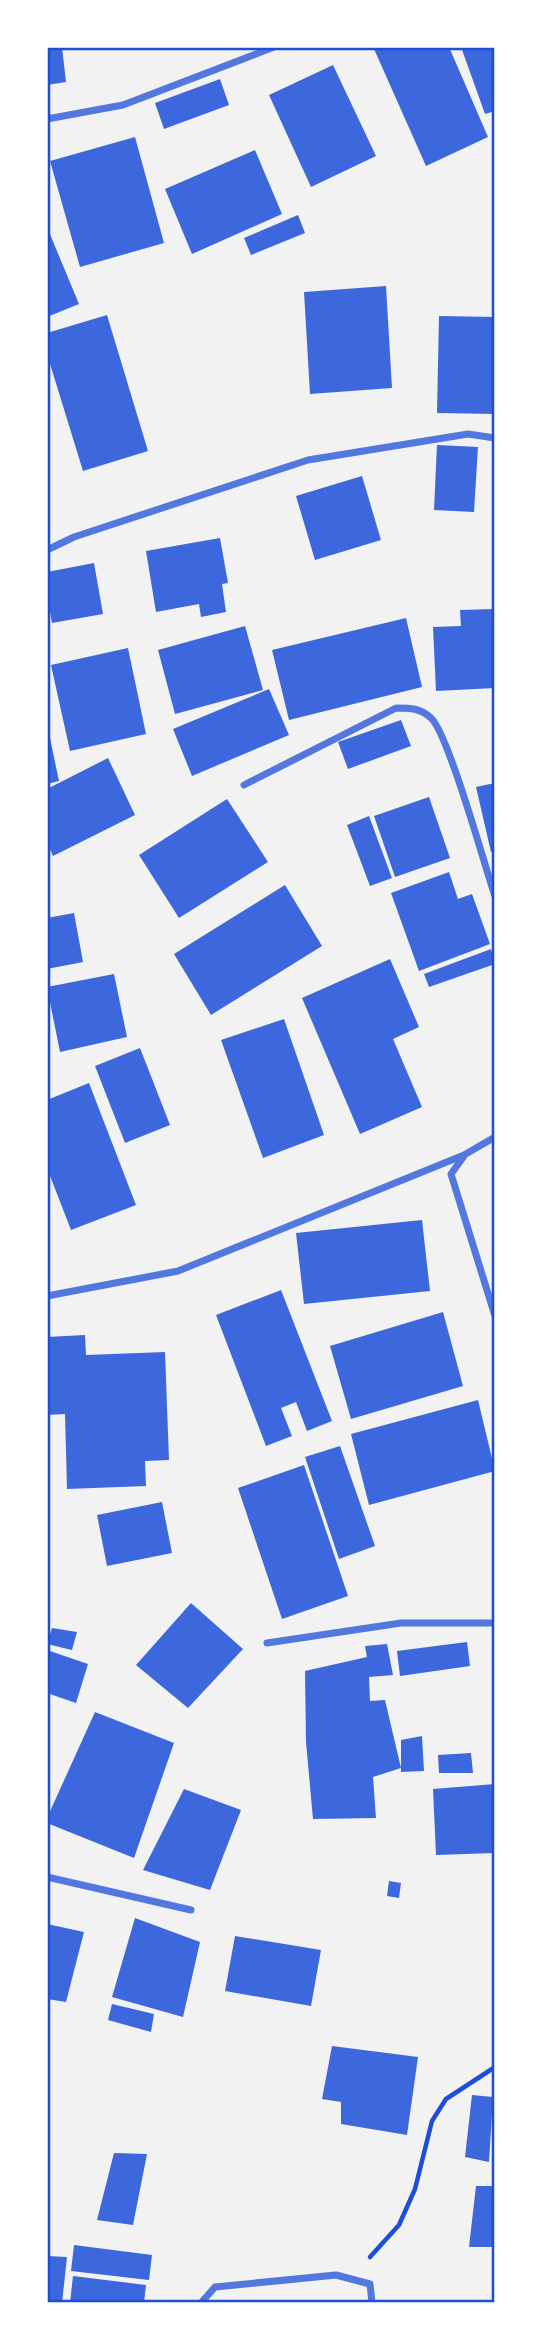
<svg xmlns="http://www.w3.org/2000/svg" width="542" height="2350" viewBox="0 0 542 2350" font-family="'Roboto Condensed',sans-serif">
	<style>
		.building { fill: #3d67dc }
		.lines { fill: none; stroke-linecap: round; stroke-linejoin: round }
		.path { stroke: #1d4ed8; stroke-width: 4.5 }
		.minor { stroke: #5277de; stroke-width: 7 }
		.neatline { fill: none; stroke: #1d4ed8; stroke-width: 2.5 }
	</style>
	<rect width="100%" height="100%" fill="#f2f2f2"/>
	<!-- building -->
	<path class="building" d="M62,47L66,82L47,85V48Z
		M379,47H449L488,137L426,166L374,49Z
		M461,47H495V111L485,114Z
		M333,65L376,156L311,187L269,95Z
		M220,79L229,105L164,129L155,103Z
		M135,137L164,243L80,267L50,161Z
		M255,150L282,214L192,254L165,189Z
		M298,215L305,233L251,255L244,238Z
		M47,227L79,304L47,317Z
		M386,286L392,388L310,394L304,292Z
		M107,315L148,451L83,471L47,354V333Z
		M439,316L495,317V414L437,413Z
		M437,445L478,447L474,512L434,510Z
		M362,476L381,540L315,560L296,496Z
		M220,538L228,583L222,584L226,612L201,617L199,604L156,612L146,551Z
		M94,563L103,614L52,623L47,594V572Z
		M495,609V688L436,691L433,627L461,626L460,610Z
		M406,618L422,687L289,720L272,650Z
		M245,626L263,690L175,714L158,650Z
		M128,648L146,734L70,751L51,665Z
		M269,689L289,735L192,776L173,729Z
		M401,720L411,746L348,769L338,742Z
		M47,738H50L59,781L47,784Z
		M108,758L135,815L53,856L47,843V789Z
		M495,783V851L491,852L476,787Z
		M429,797L450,858L395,877L374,816Z
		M227,799L268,862L179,918L139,855Z
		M369,816L392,878L370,886L347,825Z
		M449,872L458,899L472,894L490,944L419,971L391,893Z
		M285,885L322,946L211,1015L174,954Z
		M74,913L83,962L47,969V918Z
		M491,949L495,964L429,987L424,974Z
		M390,959L419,1027L393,1039L422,1107L360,1134L302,998Z
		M114,974L127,1037L60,1052L47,987Z
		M284,1019L324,1135L263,1158L221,1040Z
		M140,1048L170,1125L125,1143L95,1066Z
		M89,1083L136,1205L71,1230L47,1168V1100Z
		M422,1220L430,1291L304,1304L296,1233Z
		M281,1290L332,1421L307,1431L296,1402L281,1408L292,1436L266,1446L216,1315Z
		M443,1312L463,1386L351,1419L330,1346Z
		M85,1335L86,1355L165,1352L169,1460L145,1461L146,1486L67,1489L65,1414L47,1415V1337Z
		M478,1400L495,1471L369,1505L351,1434Z
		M340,1446L375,1546L339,1559L305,1457Z
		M304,1465L348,1596L282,1619L238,1488Z
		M162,1502L172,1553L107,1566L97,1515Z
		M191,1603L243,1649L188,1708L136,1665Z
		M52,1628L77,1632L72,1650L47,1644Z
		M467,1642L470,1666L400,1676L397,1651Z
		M387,1644L393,1675L369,1677L370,1701L385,1700L401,1768L373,1777L376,1818L313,1819L306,1742L305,1671L367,1657L365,1646Z
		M47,1650L88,1664L76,1703L47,1693Z
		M95,1712L174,1743L134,1858L47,1823V1818Z
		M422,1736L424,1771L401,1772V1740Z
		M471,1753L473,1773H439L438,1755Z
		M495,1784V1853L436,1855L433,1789Z
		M184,1789L241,1810L210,1890L143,1870Z
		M389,1881L401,1883L399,1898L387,1896Z
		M135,1918L200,1942L183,2017L112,1997Z
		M47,1924L84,1932L66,2002L47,1999Z
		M235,1936L321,1950L311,2006L225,1991Z
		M112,2004L154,2014L151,2032L108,2020Z
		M332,2046L418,2057L407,2135L341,2124V2102L322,2099Z
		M472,2095L493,2097L489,2162L465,2157Z
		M114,2153L147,2154L133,2225L97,2220Z
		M476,2186H495V2247H469Z
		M74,2245L152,2255L149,2280L71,2271Z
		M47,2256L67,2257L62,2303H47Z
		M73,2276L146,2285L144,2303H70Z"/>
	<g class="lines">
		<!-- path -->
		<path class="path" d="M370,2257L399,2225L415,2189L432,2121L446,2099L495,2067"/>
		<!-- minor -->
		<path class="minor" d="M47,119L123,105L274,47
			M47,550L74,537L308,460L468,434L495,438
			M244,785L396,708C411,708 420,708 431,718C448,733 485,867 495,896
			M464,1156L451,1174L495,1316
			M47,1296L178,1271L464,1155L495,1137
			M267,1643L401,1623H495
			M47,1877L191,1910
			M201,2303L215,2287L336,2275L370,2284L372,2303"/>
	</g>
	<!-- border -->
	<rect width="542" height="2350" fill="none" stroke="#ffffff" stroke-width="98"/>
	<rect x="49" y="49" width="444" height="2252" class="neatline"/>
</svg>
